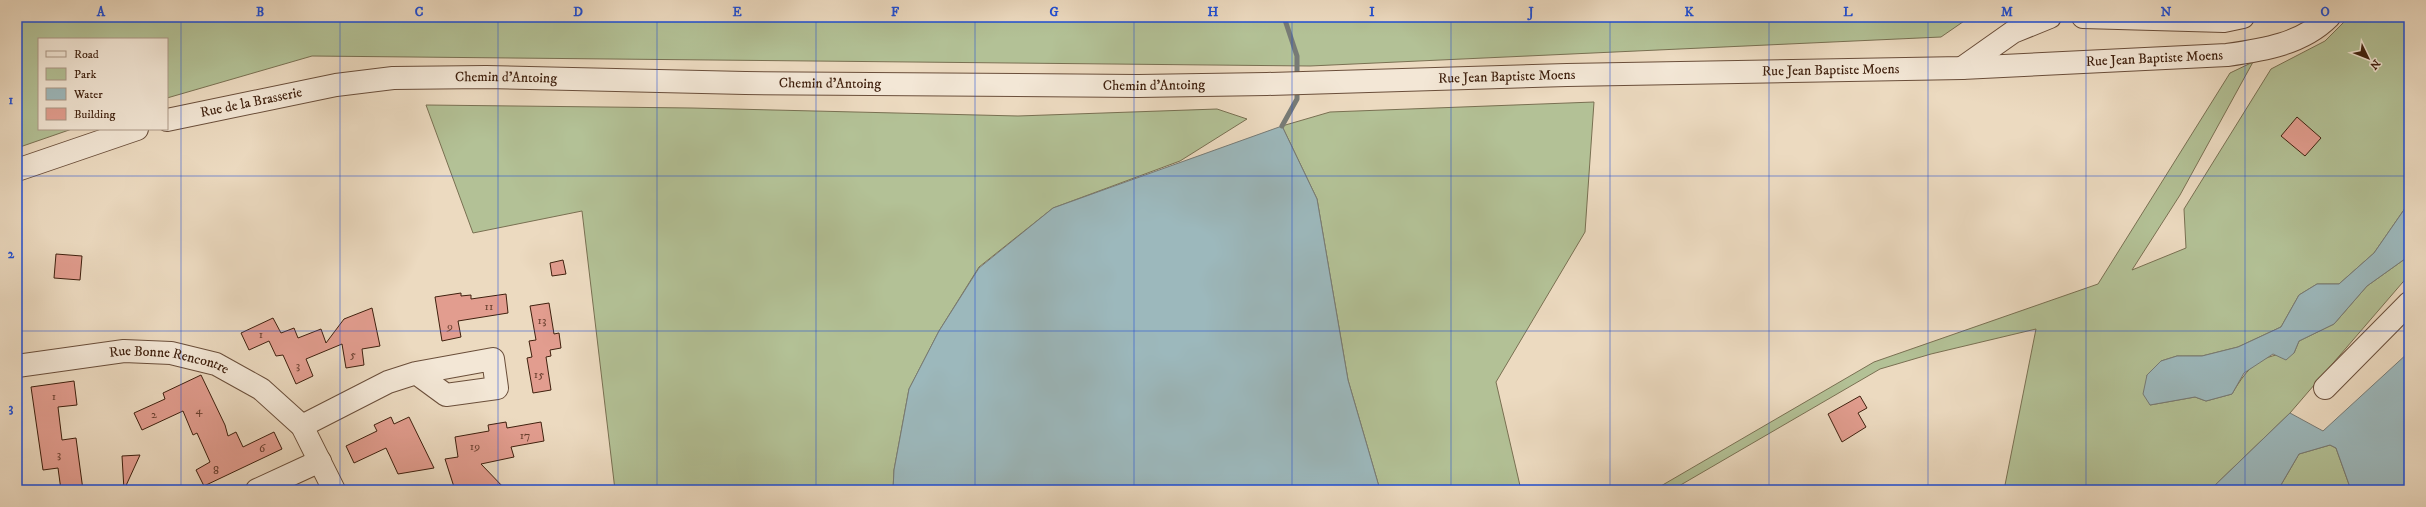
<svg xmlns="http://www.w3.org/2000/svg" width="2426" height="507" viewBox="0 0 2426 507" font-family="'IM FELL DW Pica',serif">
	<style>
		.green { fill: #b3c196; stroke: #797052 }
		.water { fill: #9cb8bc; stroke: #777b76 }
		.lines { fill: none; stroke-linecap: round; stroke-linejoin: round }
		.stream { stroke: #777b76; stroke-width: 5 }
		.building { fill: #e29d8f; stroke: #3f200e }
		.minor-casing { stroke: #6a4e3a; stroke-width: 24 }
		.minor { stroke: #f3e7d6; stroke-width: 22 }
		.grid { fill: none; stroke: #1d4ed8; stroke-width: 1; stroke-opacity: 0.55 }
		.labels { text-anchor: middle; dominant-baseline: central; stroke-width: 3; stroke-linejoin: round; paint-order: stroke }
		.number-label { font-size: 12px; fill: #683f2e }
		.street-label { font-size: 14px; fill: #3f200e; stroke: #f3e7d6 }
		.neatline { fill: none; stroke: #1d4ed8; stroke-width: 1.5 }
		.grid-label { font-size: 13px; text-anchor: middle; font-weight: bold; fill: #1d4ed8 }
	</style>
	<rect width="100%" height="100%" fill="#ecdac0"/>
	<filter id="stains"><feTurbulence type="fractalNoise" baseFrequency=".005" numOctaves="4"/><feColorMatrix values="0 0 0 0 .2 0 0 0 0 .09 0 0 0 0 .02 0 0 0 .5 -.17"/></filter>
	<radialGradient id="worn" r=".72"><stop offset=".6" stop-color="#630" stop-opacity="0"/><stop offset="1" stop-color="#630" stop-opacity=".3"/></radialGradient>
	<!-- green -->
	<path class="green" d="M17,17H1970L1941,37L1310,66L312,56L167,98V39H39V129H72L17,148Z
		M2349,17H2409V199L2408,204L2374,253L2339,284H2317L2299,295L2281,327L2238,347L2202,356H2177L2161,361L2147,375L2150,405L2195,397L2206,401L2232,394C2248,366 2261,354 2294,353L2299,341L2334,324L2367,286L2409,256V275L2290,413L2210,490H2004L2036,329L1931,354L1880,369L1672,490H1654L1874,362L2098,284L2230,73L2253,62L2180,195L2132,270L2186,248L2184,209L2271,69L2325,41Z
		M1594,102L1585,232L1496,382L1521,490H1380L1348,380L1317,199L1282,126L1330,112Z
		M426,105L692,108L1018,116L1217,109L1247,119L1180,161L1053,208L979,267L939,331L909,389L894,470L893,490H615L582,211L473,233Z
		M2330,445L2336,448L2351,490H2278L2299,454Z"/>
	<!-- water -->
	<path class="water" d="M1282,126L1317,199L1348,380L1380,490H893L894,470L909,389L939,331L979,268L1053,208Z
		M2409,199V256L2367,286L2334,324L2299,341L2294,353L2286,360L2273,354L2244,373L2232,394L2206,401L2195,397L2150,405L2143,394L2147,375L2161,361L2177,356H2202L2238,347L2281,327L2299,295L2317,284H2339L2374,253L2408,204Z
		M2409,352V490H2351L2336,448L2330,445L2299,454L2278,490H2210L2290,413L2323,431Z"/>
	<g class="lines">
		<!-- stream -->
		<path class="stream" d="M1284,17L1297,56V78
			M1282,126L1297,99V88"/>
	</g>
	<!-- building -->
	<path class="building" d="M2297,117L2321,138L2305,156L2281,136Z
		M56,254L82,256L80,280L54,278Z
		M563,260L566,274L552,276L550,263Z
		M461,293V296L471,295V299L506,294L508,313L458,321L461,337L442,341L435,297Z
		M549,303L554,334L559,333L561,348L550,350L551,356L546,357L551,390L533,393L527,358L532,357L529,341L536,340L530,306Z
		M372,308L380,346L362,349L364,365L346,368L342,344L306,359L313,376L296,384L283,355L276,356L269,341L249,350L241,333L273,318L281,333L294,328L298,338L321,329L326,343L344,319Z
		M201,375L225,425L228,436L236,432L243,447L274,432L282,449L204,486L196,470L210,462L197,433L193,435L183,411L142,430L134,413L165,399L163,393Z
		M74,381L77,405L58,407L62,440L76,438L83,490H61L58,468L43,470L31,387Z
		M1860,396L1867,408L1858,413L1866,427L1842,442L1828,414Z
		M391,417L394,424L409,417L434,468L398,474L386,448L354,463L346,446L377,431L374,425Z
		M506,422L507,428L541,422L544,441L511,447L514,457L481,464L506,490H455L445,459L458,457L455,437L489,431L488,425Z
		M140,455L124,490L122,456Z"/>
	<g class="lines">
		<defs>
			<g id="minor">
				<path d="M2083,17L2224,21L2243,17"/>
				<path d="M1962,68L2013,32L2050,17"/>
				<path id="s1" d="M167,120L336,85L393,78L486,77L745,83L1138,86L1267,84L1567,75L1962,68L2227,55C2263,50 2302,44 2329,17"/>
				<path d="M17,170L137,129"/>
				<path id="s2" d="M17,366L124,351L171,353L216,364L261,389L302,426L334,490"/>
				<path d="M2325,388L2409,303"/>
				<path d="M302,426L388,382L416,373L493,359L497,388L446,395L416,373"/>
				<path d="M257,490L320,461"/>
			</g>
		</defs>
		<!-- minor casing -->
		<use href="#minor" class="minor-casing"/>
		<!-- minor -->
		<use href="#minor" class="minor"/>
	</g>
	<!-- grid -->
	<path class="grid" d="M181,17V490M340,17V490M498,17V490M657,17V490M816,17V490M975,17V490M1134,17V490M1292,17V490M1451,17V490M1610,17V490M1769,17V490M1928,17V490M2086,17V490M2245,17V490M17,176H2409M17,331H2409"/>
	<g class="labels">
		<!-- number labels -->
		<g class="number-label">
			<text x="489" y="306">11</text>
			<text x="542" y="320">13</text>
			<text x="450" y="326">9</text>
			<text x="261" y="334">1</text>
			<text x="353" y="354">5</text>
			<text x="298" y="365">3</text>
			<text x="539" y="374">15</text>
			<text x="54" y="396">1</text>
			<text x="199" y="410">4</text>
			<text x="154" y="414">2</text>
			<text x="525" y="435">17</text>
			<text x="475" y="446">19</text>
			<text x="262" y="448">6</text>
			<text x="59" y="454">3</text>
			<text x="216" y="470">8</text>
		</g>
		<!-- street labels -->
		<g class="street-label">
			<text stroke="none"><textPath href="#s1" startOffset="1992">Rue Jean Baptiste Moens</textPath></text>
			<text stroke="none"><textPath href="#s1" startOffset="1668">Rue Jean Baptiste Moens</textPath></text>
			<text stroke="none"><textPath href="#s1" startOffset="1344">Rue Jean Baptiste Moens</textPath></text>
			<text stroke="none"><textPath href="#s1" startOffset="343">Chemin d'Antoing</textPath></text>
			<text stroke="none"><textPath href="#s1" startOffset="667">Chemin d'Antoing</textPath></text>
			<text stroke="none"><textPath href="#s1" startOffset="991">Chemin d'Antoing</textPath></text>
			<text stroke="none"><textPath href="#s1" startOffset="86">Rue de la Brasserie</textPath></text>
			<text stroke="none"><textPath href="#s2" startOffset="154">Rue Bonne Rencontre</textPath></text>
		</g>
	</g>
	<!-- margin -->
	<rect width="2426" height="507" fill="none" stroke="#ecdac0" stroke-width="44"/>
	<!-- legend -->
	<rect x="38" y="38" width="130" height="92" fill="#f3e7d6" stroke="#ab9786"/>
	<rect x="46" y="51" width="20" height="6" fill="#f3e7d6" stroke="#ab9786"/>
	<text x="74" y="58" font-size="12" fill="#3f200e">Road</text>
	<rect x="46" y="68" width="20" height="12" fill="#b3c196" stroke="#ab9786"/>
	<text x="74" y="78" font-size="12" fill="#3f200e">Park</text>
	<rect x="46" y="88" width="20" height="12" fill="#9cb8bc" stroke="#ab9786"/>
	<text x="74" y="98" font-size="12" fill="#3f200e">Water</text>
	<rect x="46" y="108" width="20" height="12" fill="#e29d8f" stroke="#ab9786"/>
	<text x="74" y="118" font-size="12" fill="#3f200e">Building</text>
	<!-- north arrow -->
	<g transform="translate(2368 58) rotate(133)" stroke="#f3e7d6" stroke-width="3" paint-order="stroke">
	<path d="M0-3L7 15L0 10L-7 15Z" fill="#3f200e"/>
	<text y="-6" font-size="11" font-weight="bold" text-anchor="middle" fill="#3f200e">N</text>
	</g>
	<rect x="22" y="22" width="2382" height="463" class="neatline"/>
	<g class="grid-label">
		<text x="101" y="16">A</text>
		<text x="260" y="16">B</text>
		<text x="419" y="16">C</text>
		<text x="578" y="16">D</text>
		<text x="737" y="16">E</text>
		<text x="895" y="16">F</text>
		<text x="1054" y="16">G</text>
		<text x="1213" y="16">H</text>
		<text x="1372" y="16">I</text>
		<text x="1531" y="16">J</text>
		<text x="1689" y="16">K</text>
		<text x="1848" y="16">L</text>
		<text x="2007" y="16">M</text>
		<text x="2166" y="16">N</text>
		<text x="2325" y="16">O</text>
		<text x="11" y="104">1</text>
		<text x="11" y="258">2</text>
		<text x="11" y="412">3</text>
	</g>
	<rect width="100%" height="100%" filter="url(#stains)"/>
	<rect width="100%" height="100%" fill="url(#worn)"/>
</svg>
